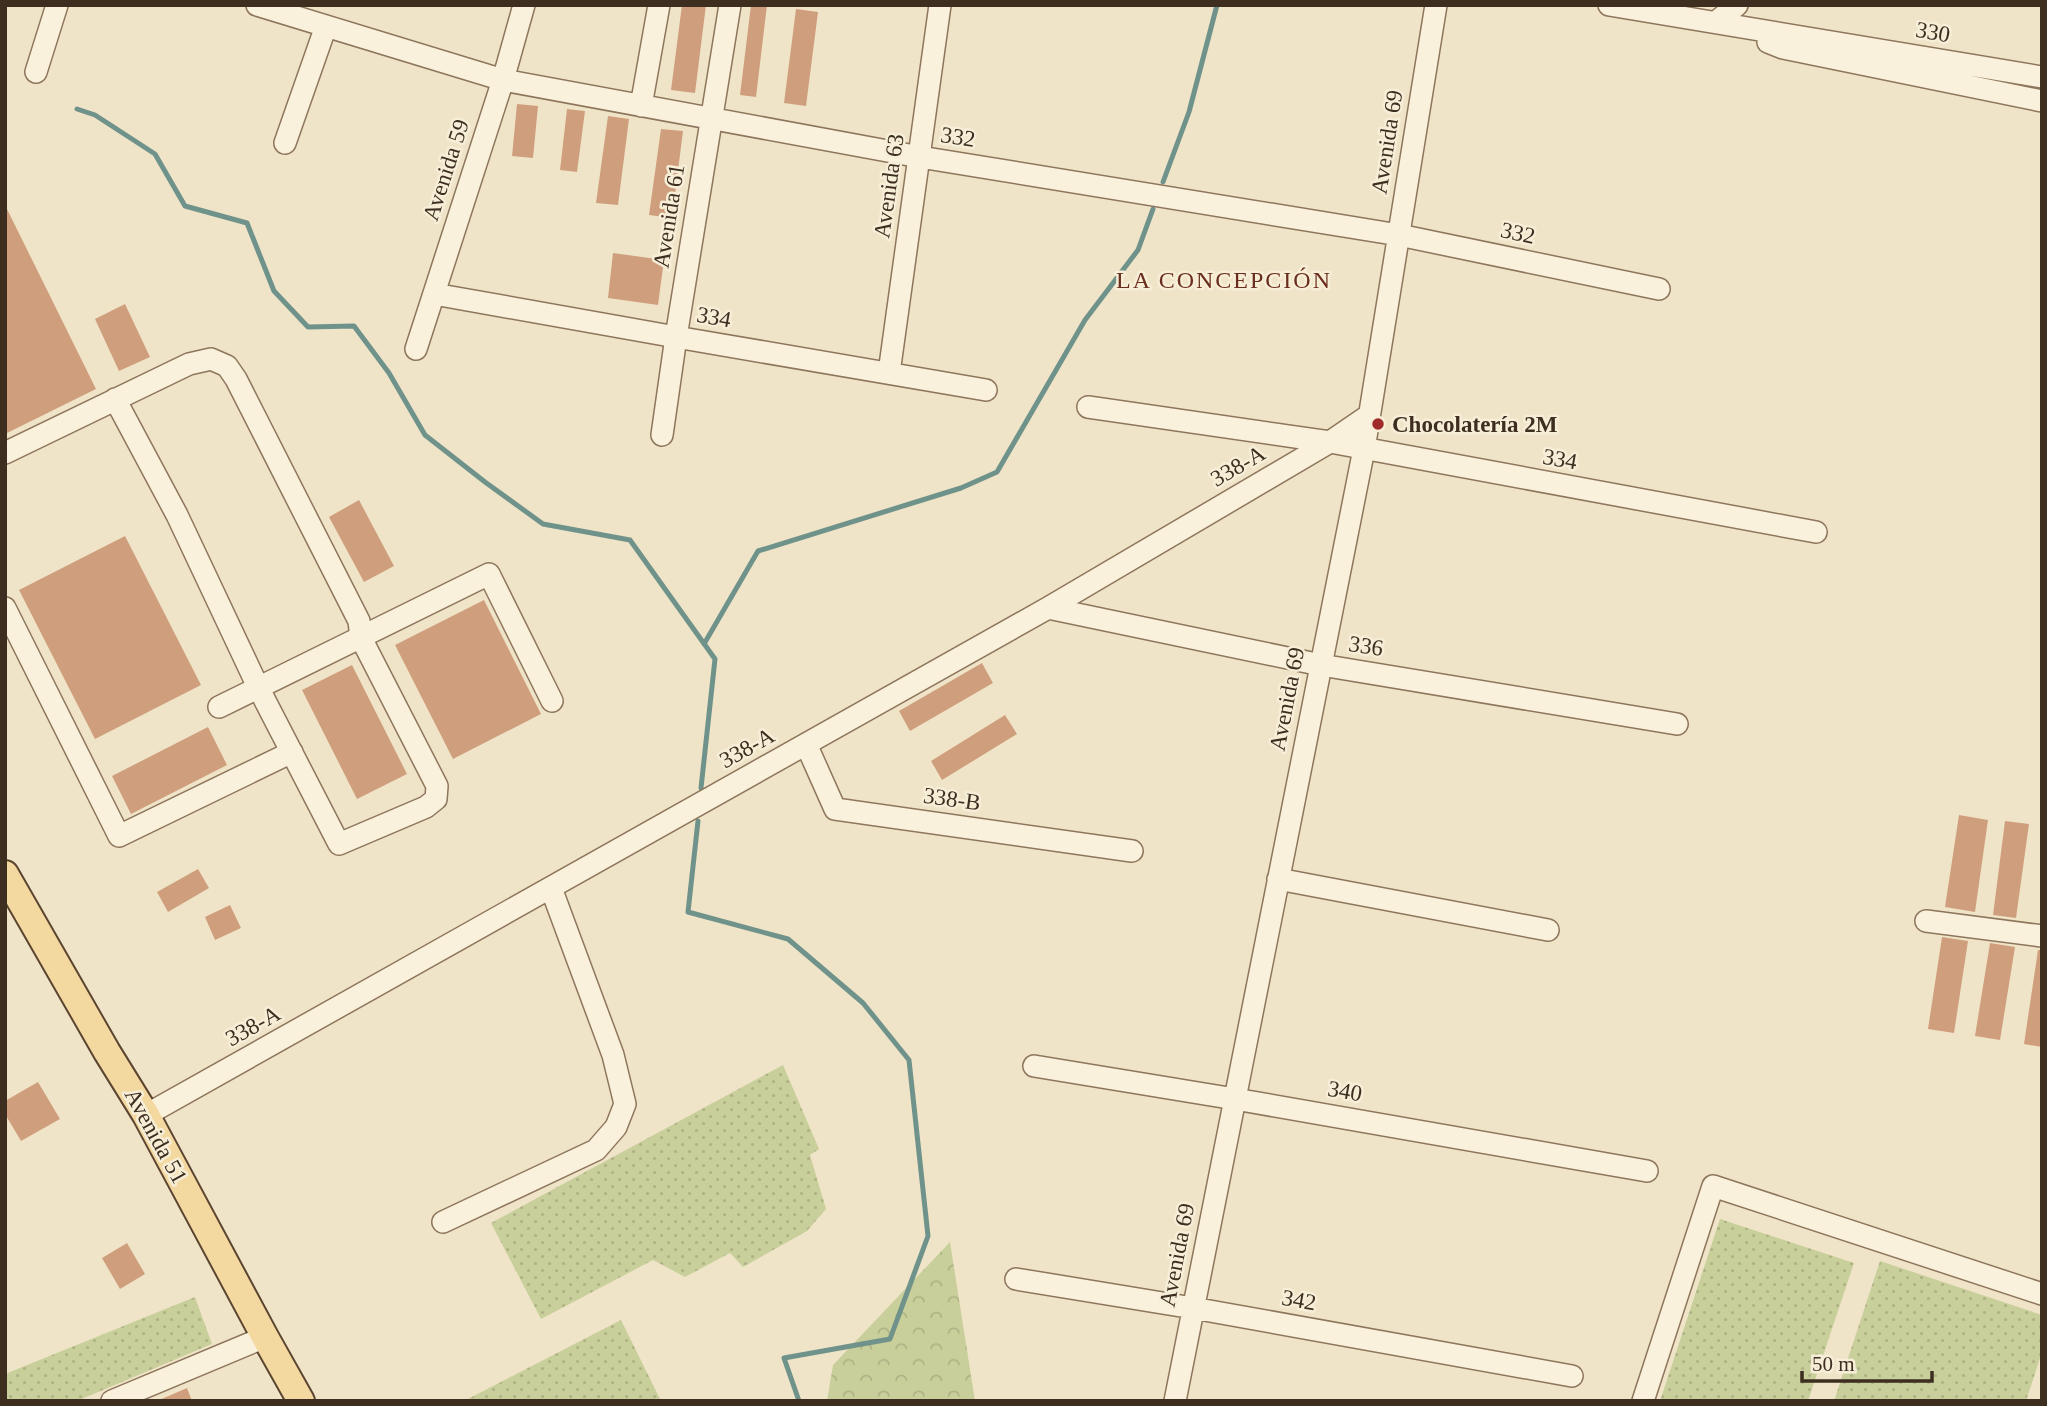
<svg xmlns="http://www.w3.org/2000/svg" width="2047" height="1406" viewBox="0 0 2047 1406" font-family="'Times New Roman',serif">
	<style>
		.grass { fill: url(#grass-dots) }
		.forest { fill: url(#forest-crowns) }
		.lines { fill: none; stroke-linecap: round; stroke-linejoin: round }
		.stream { stroke: #6f938a; stroke-width: 5 }
		.building { fill: #cf9f7d }
		.minor-casing { stroke: #8d765c; stroke-width: 24 }
		.major-casing { stroke: #5b4430; stroke-width: 30 }
		.minor { stroke: #faf1dc; stroke-width: 21 }
		.major { stroke: #f3d9a0; stroke-width: 26 }
		.poi-dot { fill: #9e2a2b; stroke: #f7eed8; stroke-width: 2.5 }
		.labels { text-anchor: middle; dominant-baseline: central; stroke-width: 5; stroke-linejoin: round; paint-order: stroke }
		.street-label { font-size: 23px; fill: #3d2e20; stroke: #f7eed8 }
		.poi-label { font-size: 23px; font-weight: bold; fill: #3d2e20; stroke: #f7eed8; text-anchor: start }
		.neighbourhood-label { font-size: 24px; letter-spacing: 2px; fill: #6b2e1e; stroke: #f7eed8 }
	</style>
	<defs>
		<pattern id="grass-dots" width="8" height="8" patternUnits="userSpaceOnUse" patternTransform="scale(1.75)"><rect width="8" height="8" fill="#c9cf9b"/><path d="M2 2h.1M6 6h.1" fill="none" stroke="#aeb285" stroke-width="1.8" stroke-linecap="round"/></pattern>
		<pattern id="forest-crowns" width="20" height="18" patternUnits="userSpaceOnUse" patternTransform="scale(1.75)"><rect width="20" height="18" fill="#c9cf9b"/><path d="M2 6a3 3 0 1 1 6 0M12 15a3 3 0 1 1 6 0" fill="none" stroke="#aeb285"/></pattern>
	</defs>
	<rect width="100%" height="100%" fill="#f0e4c8"/>
	<!-- grass -->
	<path class="grass" d="M783,1065L819,1149L810,1155L826,1209L807,1231L743,1267L730,1253L685,1277L653,1260L541,1319L491,1223Z
		M1720,1219L1854,1263L1808,1401H1660Z
		M1880,1261L2042,1315V1352L2026,1401H1834Z
		M195,1297L212,1344L77,1401H5V1374Z
		M621,1320L661,1401H464Z"/>
	<!-- forest -->
	<path class="forest" d="M950,1242L975,1401H827L833,1365Z"/>
	<g class="lines">
		<!-- stream -->
		<path class="stream" d="M77,109L95,115L155,154L185,206L247,223L274,291L308,327L354,326L389,373L425,435L485,482L543,524L630,540L715,659L701,788
			M1163,182L1189,112L1217,5
			M704,644L758,551L961,488L997,472L1085,320L1138,250L1153,209
			M698,821L688,912L788,939L863,1003L909,1060L928,1236L890,1339L784,1358L799,1401"/>
	</g>
	<!-- building -->
	<path class="building" d="M682,5H706L695,93L671,90Z
		M751,5H767L756,97L740,95Z
		M796,9L818,12L806,106L784,103Z
		M517,104L538,106L533,158L512,156Z
		M567,109L585,111L577,172L560,170Z
		M608,116L629,119L618,205L596,203Z
		M661,129L683,131L672,218L649,215Z
		M5,205L96,389L5,434Z
		M613,253L664,260L658,305L608,298Z
		M125,304L150,357L119,371L95,319Z
		M359,500L394,566L364,582L329,517Z
		M125,536L201,685L95,739L19,590Z
		M484,600L541,714L453,759L395,645Z
		M982,663L993,683L910,731L899,711Z
		M352,665L407,774L357,799L302,690Z
		M1005,715L1017,734L942,780L931,761Z
		M208,727L227,765L131,814L112,776Z
		M1959,815L1988,820L1975,912L1945,907Z
		M2005,821L2029,824L2016,918L1993,915Z
		M198,869L209,888L168,912L157,892Z
		M230,905L241,928L215,940L205,917Z
		M1942,937L1968,941L1954,1033L1928,1029Z
		M1990,943L2015,947L2000,1040L1975,1036Z
		M2038,950H2042V1047L2024,1044Z
		M38,1082L60,1119L21,1141L5,1114V1101Z
		M127,1243L145,1274L120,1289L102,1258Z
		M187,1388L192,1401H157Z"/>
	<g class="lines">
		<defs>
			<path id="minor" d="M257,5L503,80L920,157L1399,235L1659,289
				M1609,5L2042,77
				M1716,22L1737,5
				M1768,42L1783,48L2042,101
				M36,72L57,5
				M641,106L659,5
				M285,143L326,26
				M434,294L676,337L986,390
				M416,349L503,80L524,5
				M889,373L940,5
				M1088,407L1330,442L1816,532
				M662,435L676,337L730,5
				M5,453L189,364L211,359L227,366L236,379L359,621L361,638L437,786L436,799L426,807L339,844L259,689L177,515L115,399
				M5,608L119,836L292,752
				M1048,608L1321,665L1677,724
				M219,707L489,574L552,701
				M806,744L835,809L1132,851
				M1278,879L1548,930
				M1926,921L2042,936
				M1034,1066L1235,1099L1647,1171
				M146,1115L1048,608L1330,442L1368,416
				M443,1222L596,1150L616,1127L625,1104L613,1055L551,888
				M1016,1279L1193,1308L1572,1376
				M112,1401L265,1337
				M1175,1401L1364,449L1436,5
				M1643,1401L1713,1186L2042,1294"/>
			<path id="major" d="M5,874L107,1052L146,1115L265,1337L301,1401"/>
		</defs>
		<!-- minor casing -->
		<use href="#minor" class="minor-casing"/>
		<!-- major casing -->
		<use href="#major" class="major-casing"/>
		<!-- minor -->
		<use href="#minor" class="minor"/>
		<!-- major -->
		<use href="#major" class="major"/>
	</g>
	<!-- markers -->
	<circle class="poi-dot" cx="1378" cy="424" r="7"/>
	<g class="labels">
		<!-- street labels -->
		<g class="street-label">
			<text transform="translate(1933 32) rotate(10)">330</text>
			<text transform="translate(958 137) rotate(9)">332</text>
			<text transform="translate(1387 142) rotate(-81)">Avenida 69</text>
			<text transform="translate(446 170) rotate(-72)">Avenida 59</text>
			<text transform="translate(889 186) rotate(-82)">Avenida 63</text>
			<text transform="translate(669 216) rotate(-81)">Avenida 61</text>
			<text transform="translate(1518 233) rotate(12)">332</text>
			<text transform="translate(714 317) rotate(10)">334</text>
			<text transform="translate(1560 459) rotate(10)">334</text>
			<text transform="translate(1238 466) rotate(-30)">338-A</text>
			<text transform="translate(1366 646) rotate(9)">336</text>
			<text transform="translate(1287 699) rotate(-79)">Avenida 69</text>
			<text transform="translate(747 748) rotate(-29)">338-A</text>
			<text transform="translate(952 799) rotate(8)">338-B</text>
			<text transform="translate(253 1026) rotate(-29)">338-A</text>
			<text transform="translate(1345 1091) rotate(10)">340</text>
			<text transform="translate(156 1136) rotate(61)">Avenida 51</text>
			<text transform="translate(1177 1255) rotate(-79)">Avenida 69</text>
			<text transform="translate(1299 1300) rotate(10)">342</text>
		</g>
		<!-- poi labels -->
		<g class="poi-label">
			<text x="1392" y="424">Chocolatería 2M</text>
		</g>
		<!-- neighbourhood labels -->
		<g class="neighbourhood-label">
			<text x="1224" y="280">LA CONCEPCIÓN</text>
		</g>
	</g>
	<!-- border -->
	<rect width="2047" height="1406" fill="none" stroke="#3d2e20" stroke-width="14"/>
	<!-- scale -->
	<path d="M1802 1371v10h130v-10" fill="none" stroke="#3d2e20" stroke-width="3.5"/>
	<text x="1812" y="1371" font-size="21" fill="#3d2e20" stroke="#f7eed8" stroke-width="5" paint-order="stroke">50 m</text>
</svg>
